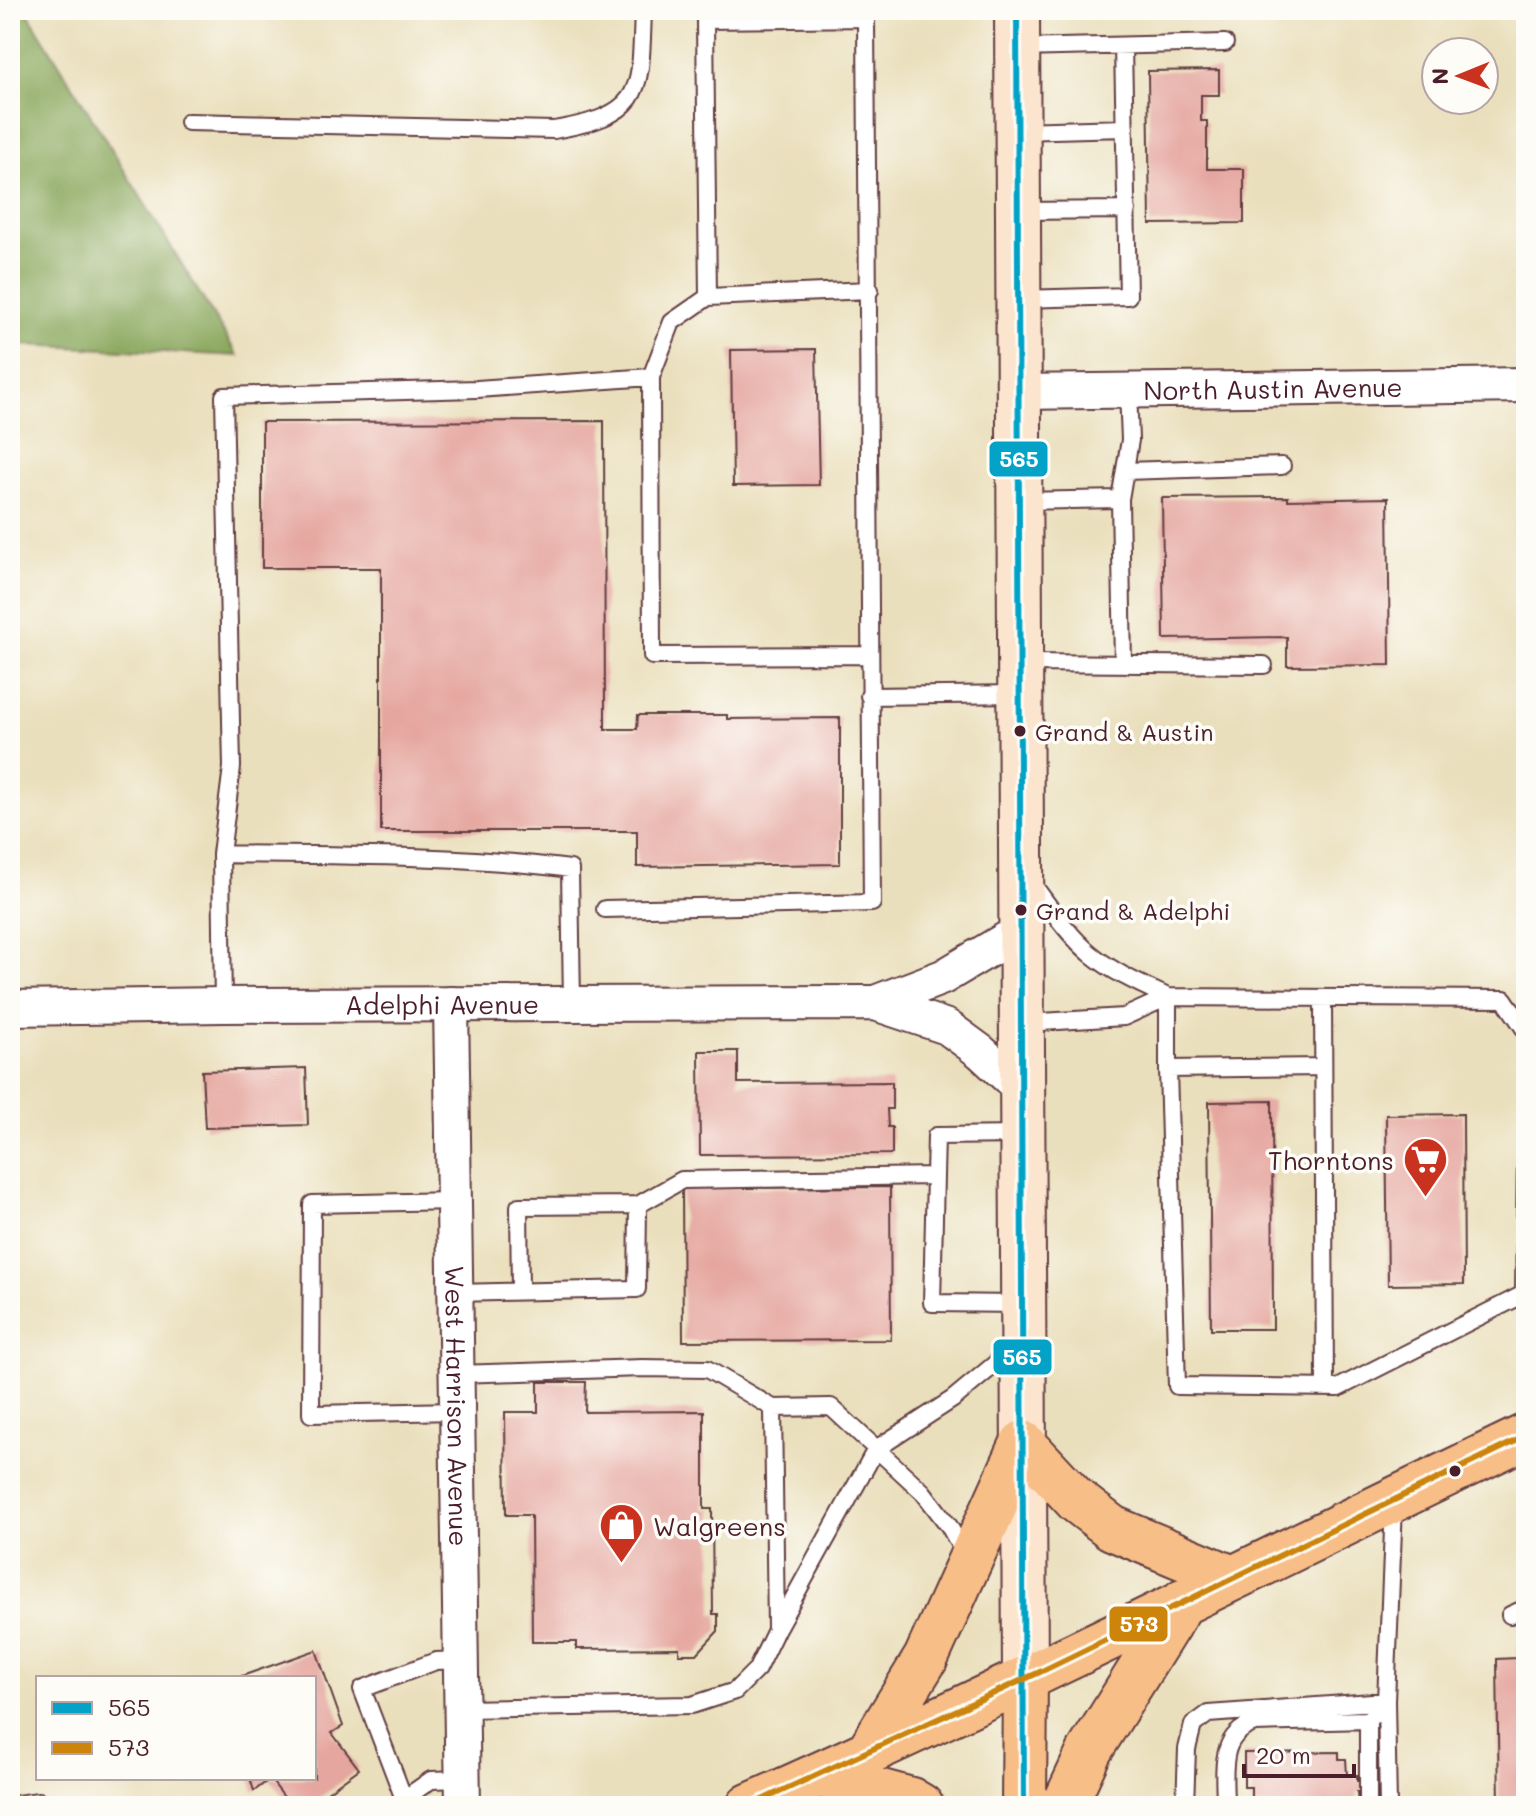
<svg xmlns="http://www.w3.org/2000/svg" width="1536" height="1816" viewBox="0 0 1536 1816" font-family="Mali,sans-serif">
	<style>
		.forest { fill: #86a559; stroke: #686242; stroke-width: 2 }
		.building { fill: #e5a69f }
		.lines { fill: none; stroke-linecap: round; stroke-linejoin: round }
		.service-casing { stroke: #623c41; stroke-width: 20 }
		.minor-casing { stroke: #623c41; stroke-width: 38 }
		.secondary-casing { stroke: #623c41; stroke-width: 48 }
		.primary-casing { stroke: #623c41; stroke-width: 48 }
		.service { stroke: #fff; stroke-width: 16 }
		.minor { stroke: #fff; stroke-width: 34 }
		.secondary { stroke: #fce5cf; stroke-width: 44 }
		.primary { stroke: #f7be87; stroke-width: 44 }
		.bus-1-casing { stroke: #fdfcf7; stroke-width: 12 }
		.bus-2-casing { stroke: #fdfcf7; stroke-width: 12 }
		.bus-1 { stroke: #04a2c6; stroke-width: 6 }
		.bus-2 { stroke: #cc840b; stroke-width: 6 }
		.bus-dot { fill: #4a1f2b; stroke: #fdfcf7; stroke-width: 3 }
		.labels { text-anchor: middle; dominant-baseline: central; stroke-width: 7; stroke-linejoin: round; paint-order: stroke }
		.bus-label { font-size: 24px; fill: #4a1f2b; stroke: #fdfcf7; text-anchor: start }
		.street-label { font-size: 26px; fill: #4a1f2b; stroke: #fdfcf7 }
		.poi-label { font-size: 26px; fill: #4a1f2b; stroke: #fdfcf7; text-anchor: end }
		.line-badge { stroke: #fdfcf7; stroke-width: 3 }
		.badge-label { font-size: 22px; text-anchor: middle; font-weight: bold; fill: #fff }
	</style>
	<rect width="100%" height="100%" fill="#fdfcf7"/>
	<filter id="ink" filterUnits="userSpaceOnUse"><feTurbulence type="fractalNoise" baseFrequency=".0125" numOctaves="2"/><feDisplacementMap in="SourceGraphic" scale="16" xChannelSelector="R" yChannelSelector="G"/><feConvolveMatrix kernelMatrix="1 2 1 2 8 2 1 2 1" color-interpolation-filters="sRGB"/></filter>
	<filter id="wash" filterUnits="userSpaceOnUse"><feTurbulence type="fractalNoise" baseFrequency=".006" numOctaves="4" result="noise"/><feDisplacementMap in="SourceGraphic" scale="32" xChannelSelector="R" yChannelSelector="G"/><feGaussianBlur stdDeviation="1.8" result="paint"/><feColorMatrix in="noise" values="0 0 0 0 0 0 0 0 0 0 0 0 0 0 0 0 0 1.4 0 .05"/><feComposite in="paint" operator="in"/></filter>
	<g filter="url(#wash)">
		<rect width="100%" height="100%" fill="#eadfbc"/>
		<!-- forest -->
		<path class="forest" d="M10,10H26L238,356L10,344Z"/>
		<g id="blocks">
			<!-- building -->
			<path class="building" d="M1219,70V95H1201V121H1207V169H1244V223L1150,224L1148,71Z
				M816,349L819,485L733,486L731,350Z
				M604,421L605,729H637L638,715H727V719L840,718V864L637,867V831H381V568H262V422Z
				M1288,497V500L1388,498L1390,665L1287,666V637L1164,639L1162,498Z
				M699,1051H738V1083L892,1082V1109H887L888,1127H892V1154L700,1155Z
				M306,1068L308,1125L205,1128L202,1071Z
				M1272,1101L1273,1329H1211L1209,1102Z
				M1463,1114L1464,1284L1388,1285L1386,1115Z
				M890,1187L891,1340L683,1341L682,1188Z
				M538,1382H586L585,1412L704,1411V1509H712L713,1614H718V1631L697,1654H679V1648L576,1649V1642H532L531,1515H506L505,1412H538Z
				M1517,1644H1526V1806H1499L1497,1659L1517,1658Z
				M316,1650L343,1726L332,1733L359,1769L308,1806H291L270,1779L254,1791L250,1778H314V1678H236Z
				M1339,1752V1759H1346L1347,1775H1357V1781H1364V1792H1357L1358,1806H1251V1787H1244V1753Z"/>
		</g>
	</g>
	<g filter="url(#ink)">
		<use href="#blocks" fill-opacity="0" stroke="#623c41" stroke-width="2"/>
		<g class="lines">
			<defs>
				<path id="service" d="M1019,48L1225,43
					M188,122L554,130C645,114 640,93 643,10
					M1018,131L1125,128
					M1020,211L1127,210
					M708,297L870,290
					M1020,299L1128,296L1123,46
					M1125,471L1282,466
					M1022,501L1120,499
					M1022,663L1264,665
					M1123,664L1120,499L1130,440L1128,390
					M869,696L1020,694
					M221,854L232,767L224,396L477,389L651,377
					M1031,882C1050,907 1067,934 1091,954C1114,973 1142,985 1168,997
					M605,909L872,903C868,608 870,313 866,18L705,20L708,297L672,322L651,377L652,656L868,655
					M1168,997V1069L1177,1386L1338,1388L1524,1294L1526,1156
					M1323,998L1325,1387
					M223,1005L221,854C337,856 455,854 570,869L572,1004
					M1025,1023L1124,1017L1168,997L1504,999L1526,1031
					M1168,1069L1323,1067
					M935,1176L932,1303L1021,1304
					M454,1201L312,1204L311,1414L457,1411
					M638,1205L682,1180L935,1176L936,1136L1021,1135
					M455,1293L637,1289L638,1205L519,1206L520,1291
					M457,1374L642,1368L707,1369L773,1408L831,1407L923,1492L949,1526L965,1555
					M773,1408L776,1629
					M1510,1615L1526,1608
					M461,1709L692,1705L735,1691L757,1669L776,1630L876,1449L953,1399L1018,1345
					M404,1799L362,1689L436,1661L461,1660
					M10,1805L39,1801L40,1806
					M394,1806L431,1780L462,1779
					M1185,1806L1187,1749L1193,1725L1208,1714L1386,1701
					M1225,1806C1225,1773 1217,1735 1255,1723L1368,1720
					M1368,1806V1720L1374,1714
					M1388,1806L1386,1701L1394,1505"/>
				<g id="minor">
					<path id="s1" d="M1019,392L1526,385"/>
					<path d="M875,1003L943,977L1022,930"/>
					<path id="s2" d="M451,1004L463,1806"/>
					<path id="s3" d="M10,1008L223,1005L875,1003L947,1027L981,1052L1022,1090"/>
				</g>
				<path id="secondary" d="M1017,10L1025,1679"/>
				<path id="primary" d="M869,1751L926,1658L1023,1443L1077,1501L1112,1528L1230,1577
					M819,1775L911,1800L921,1806
					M749,1806C1011,1690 1267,1560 1526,1436
					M1024,1806L1025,1679
					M1064,1806L1090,1750L1183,1601"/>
			</defs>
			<!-- service casing -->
			<use href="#service" class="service-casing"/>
			<!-- minor casing -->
			<use href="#minor" class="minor-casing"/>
			<!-- secondary casing -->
			<use href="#secondary" class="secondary-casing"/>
			<!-- primary casing -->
			<use href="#primary" class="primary-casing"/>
			<!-- service -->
			<use href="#service" class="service"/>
			<!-- minor -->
			<use href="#minor" class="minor"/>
			<!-- secondary -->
			<use href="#secondary" class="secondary"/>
			<!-- primary -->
			<use href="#primary" class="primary"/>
			<defs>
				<path id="bus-1" d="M1017,10L1024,1806"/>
				<path id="bus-2" d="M749,1806L1042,1671L1526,1436"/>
			</defs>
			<!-- bus-1 casing -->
			<use href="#bus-1" class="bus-1-casing"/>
			<!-- bus-2 casing -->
			<use href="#bus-2" class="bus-2-casing"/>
			<!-- bus-1 -->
			<use href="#bus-1" class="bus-1"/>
			<!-- bus-2 -->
			<use href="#bus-2" class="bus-2"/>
		</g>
	</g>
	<!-- icons -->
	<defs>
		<symbol id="supermarket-pin" viewBox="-11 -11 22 30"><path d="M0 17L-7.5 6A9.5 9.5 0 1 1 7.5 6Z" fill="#c8321e" stroke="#fdfcf7"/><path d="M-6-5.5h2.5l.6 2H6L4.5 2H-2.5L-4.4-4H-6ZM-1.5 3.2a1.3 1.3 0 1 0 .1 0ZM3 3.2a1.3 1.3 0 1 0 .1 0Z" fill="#fff"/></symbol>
		<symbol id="shop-pin" viewBox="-11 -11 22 30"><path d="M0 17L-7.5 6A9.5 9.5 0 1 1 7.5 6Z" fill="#c8321e" stroke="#fdfcf7"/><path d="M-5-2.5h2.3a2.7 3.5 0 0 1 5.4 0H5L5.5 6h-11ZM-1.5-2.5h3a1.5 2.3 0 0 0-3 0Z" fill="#fff"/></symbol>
	</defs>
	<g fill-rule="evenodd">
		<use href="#supermarket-pin" x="1400" y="1134" width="51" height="69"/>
		<use href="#shop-pin" x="596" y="1500" width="51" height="69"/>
	</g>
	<!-- markers -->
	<g class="bus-dot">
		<circle cx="1020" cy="731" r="7"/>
		<circle cx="1021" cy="910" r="7"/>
		<circle cx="1455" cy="1471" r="7"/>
	</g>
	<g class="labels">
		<!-- bus labels -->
		<g class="bus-label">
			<text x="1035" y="731">Grand &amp; Austin</text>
			<text x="1036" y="910">Grand &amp; Adelphi</text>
		</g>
		<!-- street labels -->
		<g class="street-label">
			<text stroke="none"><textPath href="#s1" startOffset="254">North Austin Avenue</textPath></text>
			<text stroke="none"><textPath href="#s3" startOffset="432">Adelphi Avenue</textPath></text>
			<text stroke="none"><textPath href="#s2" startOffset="402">West Harrison Avenue</textPath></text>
		</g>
		<!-- poi labels -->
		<g class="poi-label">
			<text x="1394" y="1160">Thorntons</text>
			<text x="653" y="1526" text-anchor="start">Walgreens</text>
		</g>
	</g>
	<g class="line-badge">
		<rect x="988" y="440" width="61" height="38" rx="8" fill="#04a2c6"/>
		<rect x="992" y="1338" width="61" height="38" rx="8" fill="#04a2c6"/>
		<rect x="1108" y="1605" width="61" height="38" rx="8" fill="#cc840b"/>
	</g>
	<g class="badge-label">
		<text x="1019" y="467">565</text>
		<text x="1022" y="1365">565</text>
		<text x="1139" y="1632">573</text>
	</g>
	<!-- margin -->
	<rect width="1536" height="1816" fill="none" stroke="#fdfcf7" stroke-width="40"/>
	<!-- legend -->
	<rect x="36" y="1676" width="280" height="104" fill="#fdfcf7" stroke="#b5a4a5" stroke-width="2"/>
	<rect x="52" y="1702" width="40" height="12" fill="#04a2c6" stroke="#b5a4a5" stroke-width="2"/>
	<text x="108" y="1716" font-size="24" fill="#4a1f2b">565</text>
	<rect x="52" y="1742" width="40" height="12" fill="#cc840b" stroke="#b5a4a5" stroke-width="2"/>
	<text x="108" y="1756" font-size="24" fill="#4a1f2b">573</text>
	<!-- north arrow -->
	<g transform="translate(1460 76) rotate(269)"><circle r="38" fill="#fdfcf7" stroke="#b5a4a5" stroke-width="2"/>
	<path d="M0-6L14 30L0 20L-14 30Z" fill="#c8321e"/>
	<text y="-12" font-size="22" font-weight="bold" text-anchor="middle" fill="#4a1f2b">N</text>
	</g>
	<!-- scale -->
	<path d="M1244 1764v12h110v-12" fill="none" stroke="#4a1f2b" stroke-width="4"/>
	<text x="1256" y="1764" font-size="24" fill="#4a1f2b" stroke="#fdfcf7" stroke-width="6" paint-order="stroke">20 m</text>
</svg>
